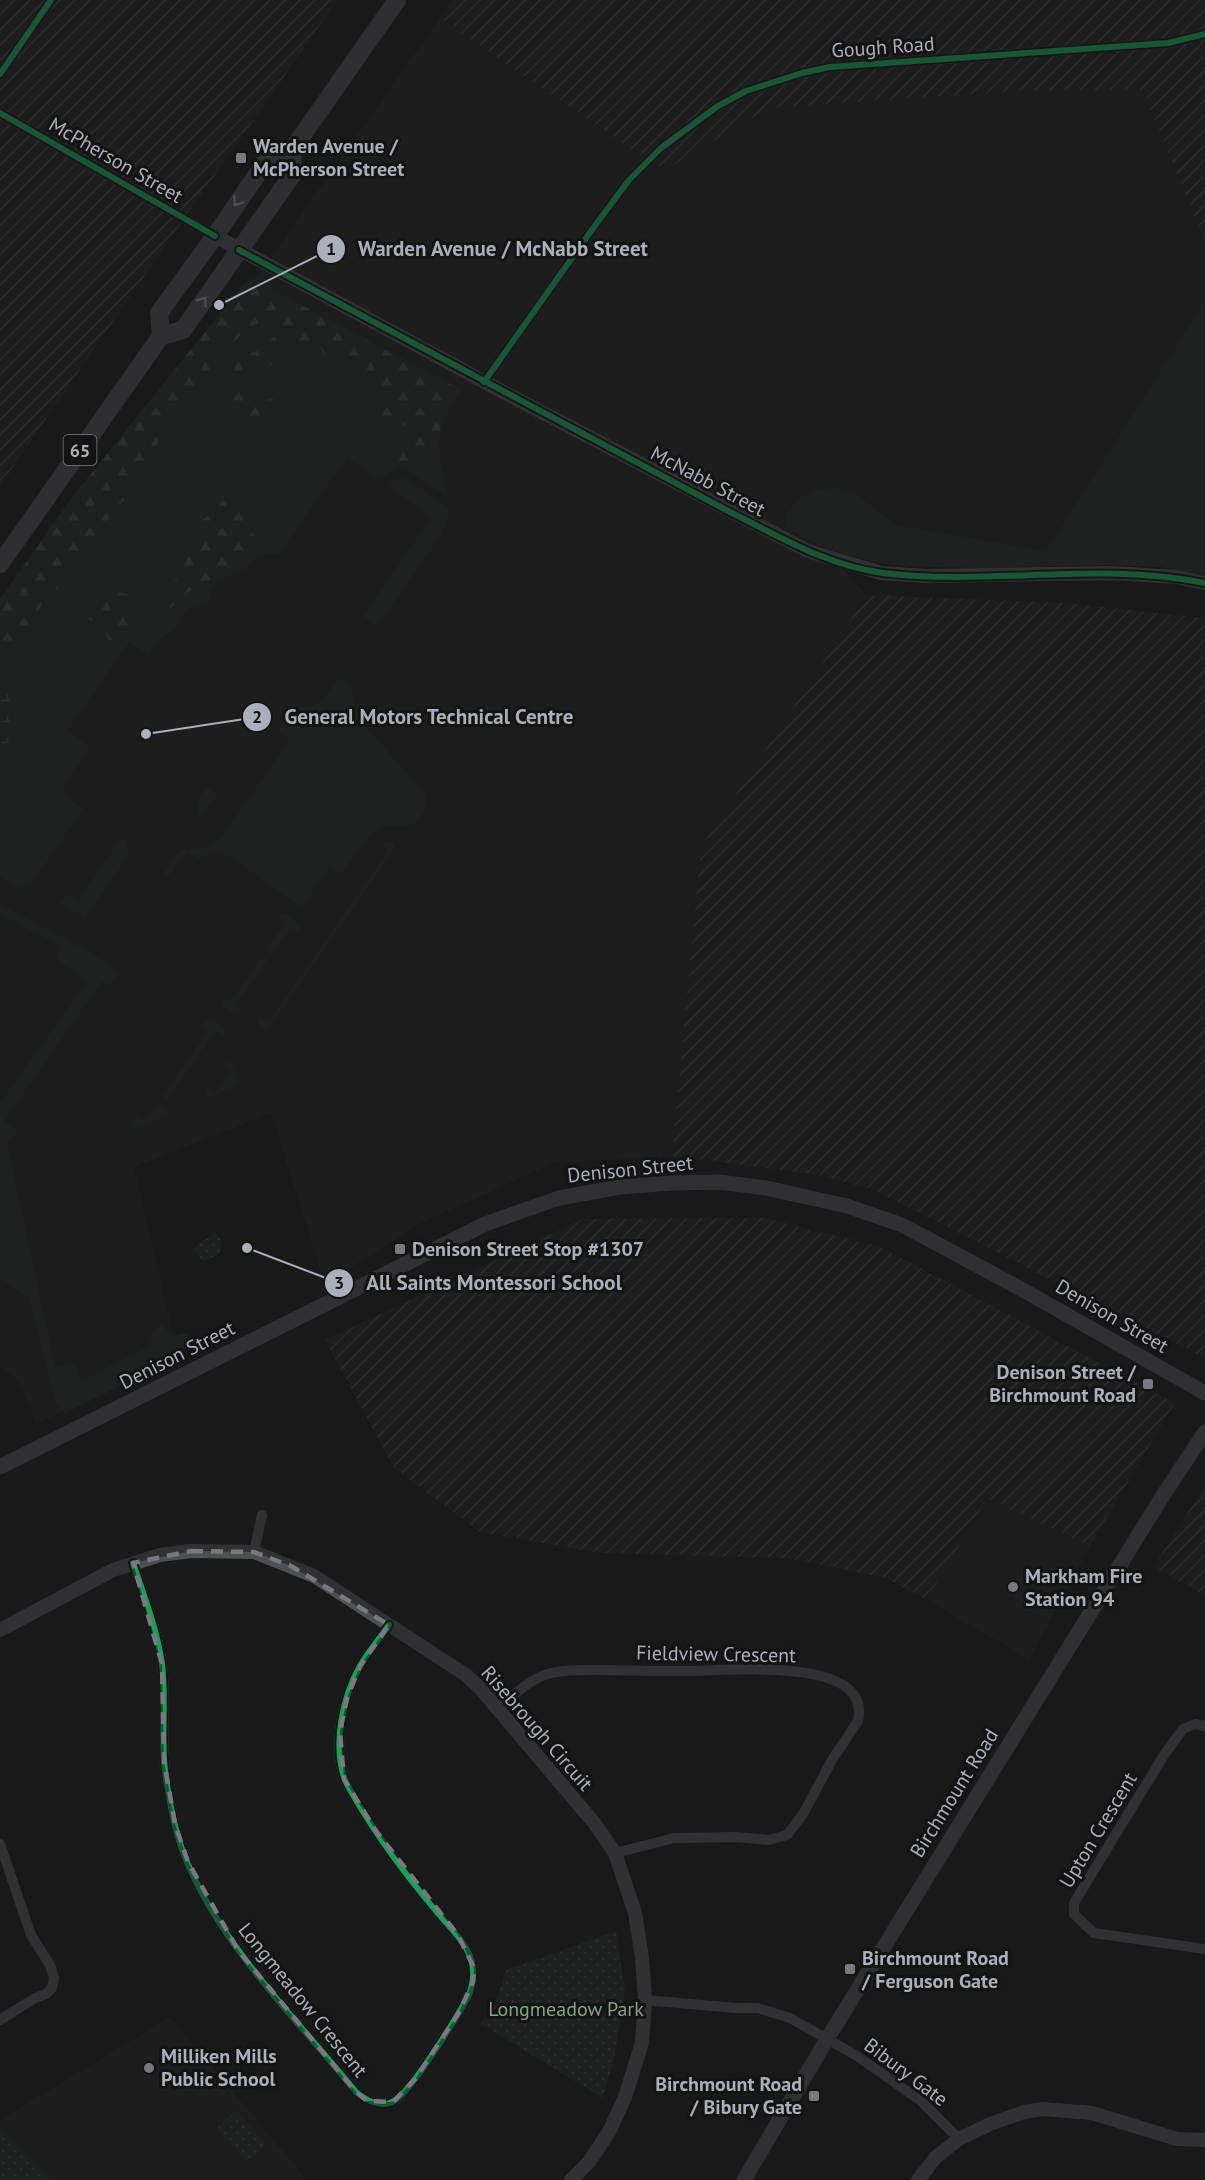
<svg xmlns="http://www.w3.org/2000/svg" width="1205" height="2180" viewBox="0 0 1205 2180" font-family="'PT Sans',sans-serif">
	<style>
		.built { fill: #232325 }
		.industrial { fill: url(#industrial-furrows) }
		.grass { fill: #252c27 }
		.forest { fill: url(#forest-firs) }
		.wetland { fill: url(#wetland-marsh) }
		.park { fill: url(#park-dots) }
		.lines { fill: none; stroke-linecap: round; stroke-linejoin: round }
		.minor { stroke: #4e4f52; stroke-width: 10 }
		.tertiary { stroke: #4e4f52; stroke-width: 14 }
		.secondary { stroke: #4d4d50; stroke-width: 15 }
		.primary { stroke: #4b4b4e; stroke-width: 18 }
		.cycleway-casing { stroke: #141415; stroke-width: 10 }
		.cycleway { stroke: #1a9f57; stroke-width: 6 }
		.oneway { stroke: #8f9199 }
		.marked { fill: none; stroke: #797a81; stroke-width: 4.5; stroke-dasharray: 12 8; stroke-linejoin: round }
		.poi-dot { fill: #797a81; stroke: #141415; stroke-width: 2 }
		.labels { text-anchor: middle; dominant-baseline: central; stroke-width: 6; stroke-linejoin: round; paint-order: stroke }
		.shield { fill: #141415; stroke: #7e8088; stroke-width: 1.5 }
		.shield-label { font-size: 18px; font-weight: bold; fill: #acafb9 }
		.street-label { font-size: 20px; fill: #acafb9; stroke: #141415 }
		.poi-label { font-size: 20px; font-weight: bold; fill: #acafb9; stroke: #141415; text-anchor: start }
		.park-label { font-size: 20px; fill: #85a28a; stroke: #141415 }
		.leader { fill: none; stroke: #acafb9; stroke-width: 2 }
		.callout-dot { fill: #acafb9; stroke: #141415; stroke-width: 2 }
		.mark-label { font-size: 18px; text-anchor: middle; font-weight: bold; fill: #111 }
		.callout-label { font-size: 21px; text-anchor: middle; font-weight: bold; fill: #acafb9; stroke: #141415; stroke-width: 6; stroke-linejoin: round; paint-order: stroke }
	</style>
	<defs>
		<pattern id="industrial-furrows" width="10" height="10" patternUnits="userSpaceOnUse" patternTransform="scale(1.5)"><rect width="10" height="10" fill="#232325"/><path d="M-1 1l2-2M0 10L10 0M9 11l2-2" fill="none" stroke="#404043"/></pattern>
		<pattern id="forest-firs" width="22" height="20" patternUnits="userSpaceOnUse" patternTransform="scale(1.5)"><rect width="22" height="20" fill="#252c27"/><path d="M5 1l3.5 6h-7zM16 11l3.5 6h-7z" fill="#424844"/></pattern>
		<pattern id="wetland-marsh" width="20" height="14" patternUnits="userSpaceOnUse" patternTransform="scale(1.5)"><rect width="20" height="14" fill="#252c27"/><path d="M1 5h8M5 5V1M11 12h8M15 12V8" fill="none" stroke="#424844"/></pattern>
		<pattern id="park-dots" width="8" height="8" patternUnits="userSpaceOnUse" patternTransform="scale(1.5)"><rect width="8" height="8" fill="#252c27"/><path d="M2 2h.1M6 6h.1" fill="none" stroke="#424844" stroke-width="1.8" stroke-linecap="round"/></pattern>
	</defs>
	<rect width="100%" height="100%" fill="#19191a"/>
	<!-- built -->
	<path class="built" d="M440,18L628,147L666,170L768,108L1013,91L1142,90L1205,241V301L1046,551L896,525L859,495L786,527L822,547L867,595L701,847L672,1156L553,1163L417,1225L325,1284L271,1113L134,1167L178,1355L37,1424L16,1376L0,1366V625L246,293Z
		M987,1497L1090,1546L1029,1659L927,1600Z
		M170,2017L307,2180H53L0,2128V2120Z"/>
	<!-- industrial -->
	<path class="industrial" d="M0,0H338L168,242L0,486Z
		M453,0H1205V241L1142,90L1013,91L768,108L666,170L628,147L440,18Z
		M867,595L1067,603L1205,618V1358L874,1190L820,1175L672,1156L701,847Z
		M764,1218L879,1246L1175,1403L1090,1546L987,1498L927,1600L885,1578L787,1558L600,1553L480,1532L393,1467L325,1340L583,1219Z
		M1205,1485V1595L1153,1567Z"/>
	<!-- grass -->
	<path class="grass" d="M252,279L462,390C429,433 439,446 447,496L402,466L378,479L347,457L279,554L260,555L250,562L246,569L217,581L211,589V597L206,604L189,609L182,614L174,630L159,639L148,655L129,642L67,731L90,747L64,784C64,797 74,802 83,809L31,884L21,888L0,876V599L71,499L245,282Z
		M1205,301V575L1161,567L1105,565L976,568L901,566L857,558L822,547L786,527L787,514L799,499L815,490L838,488L858,495L896,525L1046,551Z
		M402,476L450,509L443,532L377,626L363,616L432,517L387,485Z
		M339,678L351,686L355,708L361,722L424,792C427,803 427,809 419,818C408,832 394,822 381,828C364,837 352,860 341,874L329,867L302,907L229,856C216,850 210,852 198,859L188,851L182,856L167,878L163,874L181,849L188,850L205,848L222,837L290,740L278,731L293,703C313,719 329,693 339,678Z
		M207,787L218,795L199,816C193,805 201,796 207,787Z
		M122,837L127,842L128,856L85,917L61,904V901L69,894L79,900Z
		M387,842H392L395,846L393,851L269,1027L263,1029L258,1020L260,1017L269,1022L389,850L383,844Z
		M0,904L93,954L118,973L110,986L102,981L4,1121L18,1132L7,1143L55,1367L75,1364L81,1381L153,1344L149,1336L161,1324L172,1337L186,1333L188,1336L183,1355L65,1413L56,1404L29,1298L0,1278V1103L88,981L56,959L62,947L0,914Z
		M282,914H286L300,925L301,929L299,932L292,927L271,955L266,950L286,922L278,916Z
		M262,957L267,961L235,1006L242,1011C234,1016 223,1009 221,999L222,997L230,1002Z
		M207,1020C215,1019 222,1025 226,1032L224,1036L215,1031L167,1100L162,1097L208,1032L200,1026Z
		M228,1061L231,1062L236,1078V1085L212,1097L205,1096L206,1088L214,1094L231,1071L223,1064Z
		M158,1103L170,1111L168,1115L135,1129L130,1126L136,1115L146,1121Z"/>
	<!-- forest -->
	<path class="forest" d="M252,279L462,390C455,398 448,407 444,417C434,441 435,473 398,460L392,446L398,436L410,429L403,425L388,427L379,420L378,390L366,383L368,361L362,358L354,362L334,363L324,355L318,343L312,346L300,343L292,337C283,344 281,357 271,365C265,369 256,372 250,377L247,391L255,401L273,399L277,406C261,438 228,406 229,381C230,368 240,358 251,353C253,352 258,351 260,350C265,346 280,331 281,326L262,321L244,330L237,339L212,353L207,361L211,368L207,382L191,405L162,429L150,467L128,488L124,501L112,510L107,522L98,529L84,553L65,577L61,587L50,593L0,668V599L71,499L245,282Z
		M233,500L240,507L246,525L257,538L255,548L237,564L228,567L201,586L188,592L174,606L166,610L160,600L161,585L180,578L183,568L182,557L190,548L201,541L198,535L199,523L215,510L222,501Z
		M121,592L129,595L132,604L129,614L135,629C127,637 120,643 108,640L105,630L109,620L103,619L94,622L84,617L82,608C91,600 96,596 108,600Z"/>
	<!-- wetland -->
	<path class="wetland" d="M10,679L12,684L10,698L11,739L0,751V692Z"/>
	<!-- park -->
	<path class="park" d="M217,1233L222,1243L219,1254L208,1260H201L195,1249L199,1242Z
		M616,1931L625,1991L615,2054L603,2098L481,2024L497,2000L506,1970Z
		M237,2110L266,2145L246,2162L217,2128Z
		M0,2128L53,2180H0Z"/>
	<g class="lines">
		<!-- minor -->
		<path class="minor" d="M0,74L51,0
			M0,113L215,236
			M484,382L594,227L629,180L661,148L718,106L746,91L802,73L830,67L1168,43L1205,34
			M254,1552L262,1515
			M133,1563C144,1596 157,1629 162,1664C166,1695 162,1728 164,1759C165,1780 170,1802 174,1822C197,1923 292,2013 356,2092C366,2100 380,2109 394,2101C412,2091 457,2017 469,1995C483,1956 460,1940 437,1912C409,1879 381,1842 359,1805C354,1796 347,1786 344,1777C333,1743 343,1696 360,1666C368,1652 380,1638 389,1625
			M499,1709C513,1695 531,1678 551,1673C568,1669 587,1670 605,1670C631,1671 657,1671 683,1671C718,1672 874,1653 858,1721L832,1760L803,1814L787,1835L769,1840L736,1837L674,1838L615,1853
			M1205,1726L1195,1724L1183,1729L1164,1755L1074,1903V1914L1094,1933L1205,1949
			M0,1844L31,1935L50,1965L54,1978L52,1988L46,1994L35,1998L0,2020
			M645,2000L736,2008H758L790,2018L857,2056L921,2101L959,2139"/>
		<!-- tertiary -->
		<path class="tertiary" d="M215,236L505,393L808,551L881,573L926,576L1112,573L1177,577L1205,583
			M0,1630L113,1570L160,1555L191,1551L254,1552L314,1576L466,1675L480,1688L595,1824L615,1853L635,1913L642,1958L645,2000L642,2043L625,2097L609,2132L589,2162L571,2180
			M918,2180L936,2157L959,2139L990,2124L1024,2112L1043,2109L1092,2113L1177,2139L1205,2140"/>
		<!-- secondary -->
		<path class="secondary" d="M0,1467L485,1224L559,1198L620,1187L672,1183L719,1182L766,1188L847,1206L902,1225L932,1241L1023,1290L1205,1393
			M744,2180L827,2039L1162,1497L1205,1432"/>
		<!-- primary -->
		<path class="primary" d="M161,336L159,313L215,236L269,157L292,150L397,0
			M0,564L161,336L183,330L257,225L293,174L292,150"/>
		<defs>
			<path id="cycleway" d="M0,74L51,0
				M0,113L215,236
				M239,250L728,511C777,535 827,566 883,573C990,586 1099,561 1205,583
				M484,382L594,227L629,180L661,148L718,106L746,91L802,73L830,67L1168,43L1205,34
				M133,1563C144,1596 157,1629 162,1664C166,1695 162,1728 164,1759C165,1780 170,1802 174,1822C197,1923 292,2013 356,2092C366,2100 380,2109 394,2101C412,2091 457,2017 469,1995C483,1956 460,1940 437,1912C409,1879 381,1842 359,1805C354,1796 347,1786 344,1777C333,1743 343,1696 360,1666C368,1652 380,1638 389,1625"/>
		</defs>
		<!-- cycleway casing -->
		<use href="#cycleway" class="cycleway-casing"/>
		<!-- cycleway -->
		<use href="#cycleway" class="cycleway"/>
	</g>
	<!-- one-way arrows -->
	<defs><path id="oneway-chevron" d="M-2-3.5L2.5 0L-2 3.5" fill="none" stroke-width="1.6" stroke-linecap="round" stroke-linejoin="round" transform="scale(1.5)"/></defs>
	<g class="oneway">
		<use href="#oneway-chevron" transform="translate(237 202) rotate(125)"/>
		<use href="#oneway-chevron" transform="translate(203 301) rotate(-55)"/>
	</g>
	<!-- marked area -->
	<path d="M0 0H1205V2180H0ZM191,1551L254,1552L291,1566L389,1625L360,1666L347,1698L340,1732L344,1779L376,1831L458,1935L474,1968L473,1982L458,2014L416,2078L393,2102L367,2101L356,2092L238,1950L188,1862L175,1824L164,1761L162,1664L133,1563Z" fill="#19191a" fill-opacity=".55" fill-rule="evenodd"/>
	<path class="marked" d="M191,1551L254,1552L291,1566L389,1625L360,1666L347,1698L340,1732L344,1779L376,1831L458,1935L474,1968L473,1982L458,2014L416,2078L393,2102L367,2101L356,2092L238,1950L188,1862L175,1824L164,1761L162,1664L133,1563Z"/>
	<!-- markers -->
	<g class="poi-dot">
		<rect x="235" y="152" width="12" height="12" rx="3"/>
		<rect x="394" y="1243" width="12" height="12" rx="3"/>
		<rect x="1142" y="1378" width="12" height="12" rx="3"/>
		<circle cx="1013" cy="1587" r="6"/>
		<rect x="844" y="1963" width="12" height="12" rx="3"/>
		<circle cx="149" cy="2068" r="6"/>
		<rect x="808" y="2090" width="12" height="12" rx="3"/>
	</g>
	<g class="labels">
		<!-- shield labels -->
		<rect class="shield" x="63.5" y="435" width="33" height="30" rx="4.5"/>
		<g class="shield-label">
			<text x="80" y="450">65</text>
		</g>
		<!-- street labels -->
		<g class="street-label">
			<text transform="translate(883 47) rotate(-4)">Gough Road</text>
			<text transform="translate(116 160) rotate(30)">McPherson Street</text>
			<text transform="translate(708 481) rotate(28)">McNabb Street</text>
			<text transform="translate(630 1169) rotate(-6)">Denison Street</text>
			<text transform="translate(1112 1316) rotate(30)">Denison Street</text>
			<text transform="translate(177 1355) rotate(-27)">Denison Street</text>
			<text transform="translate(716 1654) rotate(1)">Fieldview Crescent</text>
			<text transform="translate(537 1728) rotate(49)">Risebrough Circuit</text>
			<text transform="translate(954 1793) rotate(-58)">Birchmount Road</text>
			<text transform="translate(1098 1830) rotate(-59)">Upton Crescent</text>
			<text transform="translate(303 2000) rotate(51)">Longmeadow Crescent</text>
			<text transform="translate(906 2072) rotate(37)">Bibury Gate</text>
		</g>
		<!-- poi labels -->
		<g class="poi-label">
			<text x="253" y="146">Warden Avenue /<tspan x="253" dy="23">McPherson Street</tspan></text>
			<text x="412" y="1249">Denison Street Stop #1307</text>
			<text x="1136" y="1372" text-anchor="end">Denison Street /<tspan x="1136" dy="23">Birchmount Road</tspan></text>
			<text x="1025" y="1576">Markham Fire<tspan x="1025" dy="23">Station 94</tspan></text>
			<text x="862" y="1958">Birchmount Road<tspan x="862" dy="23">/ Ferguson Gate</tspan></text>
			<text x="161" y="2056">Milliken Mills<tspan x="161" dy="23">Public School</tspan></text>
			<text x="802" y="2084" text-anchor="end">Birchmount Road<tspan x="802" dy="23">/ Bibury Gate</tspan></text>
		</g>
		<!-- park labels -->
		<g class="park-label">
			<text x="566" y="2009">Longmeadow Park</text>
		</g>
	</g>
	<!-- callouts -->
	<path class="leader" d="M219 305L331 249M146 734L257 717M247 1248L339 1283"/>
	<g class="callout-dot">
		<circle cx="219" cy="305" r="6"/>
		<circle cx="146" cy="734" r="6"/>
		<circle cx="247" cy="1248" r="6"/>
		<circle cx="331" cy="249" r="15"/>
		<circle cx="257" cy="717" r="15"/>
		<circle cx="339" cy="1283" r="15"/>
	</g>
	<g class="mark-label">
		<text x="331" y="255">1</text>
		<text x="257" y="723">2</text>
		<text x="339" y="1289">3</text>
	</g>
	<g class="callout-label">
		<text x="503" y="256">Warden Avenue / McNabb Street</text>
		<text x="429" y="724">General Motors Technical Centre</text>
		<text x="494" y="1290">All Saints Montessori School</text>
	</g>
</svg>
